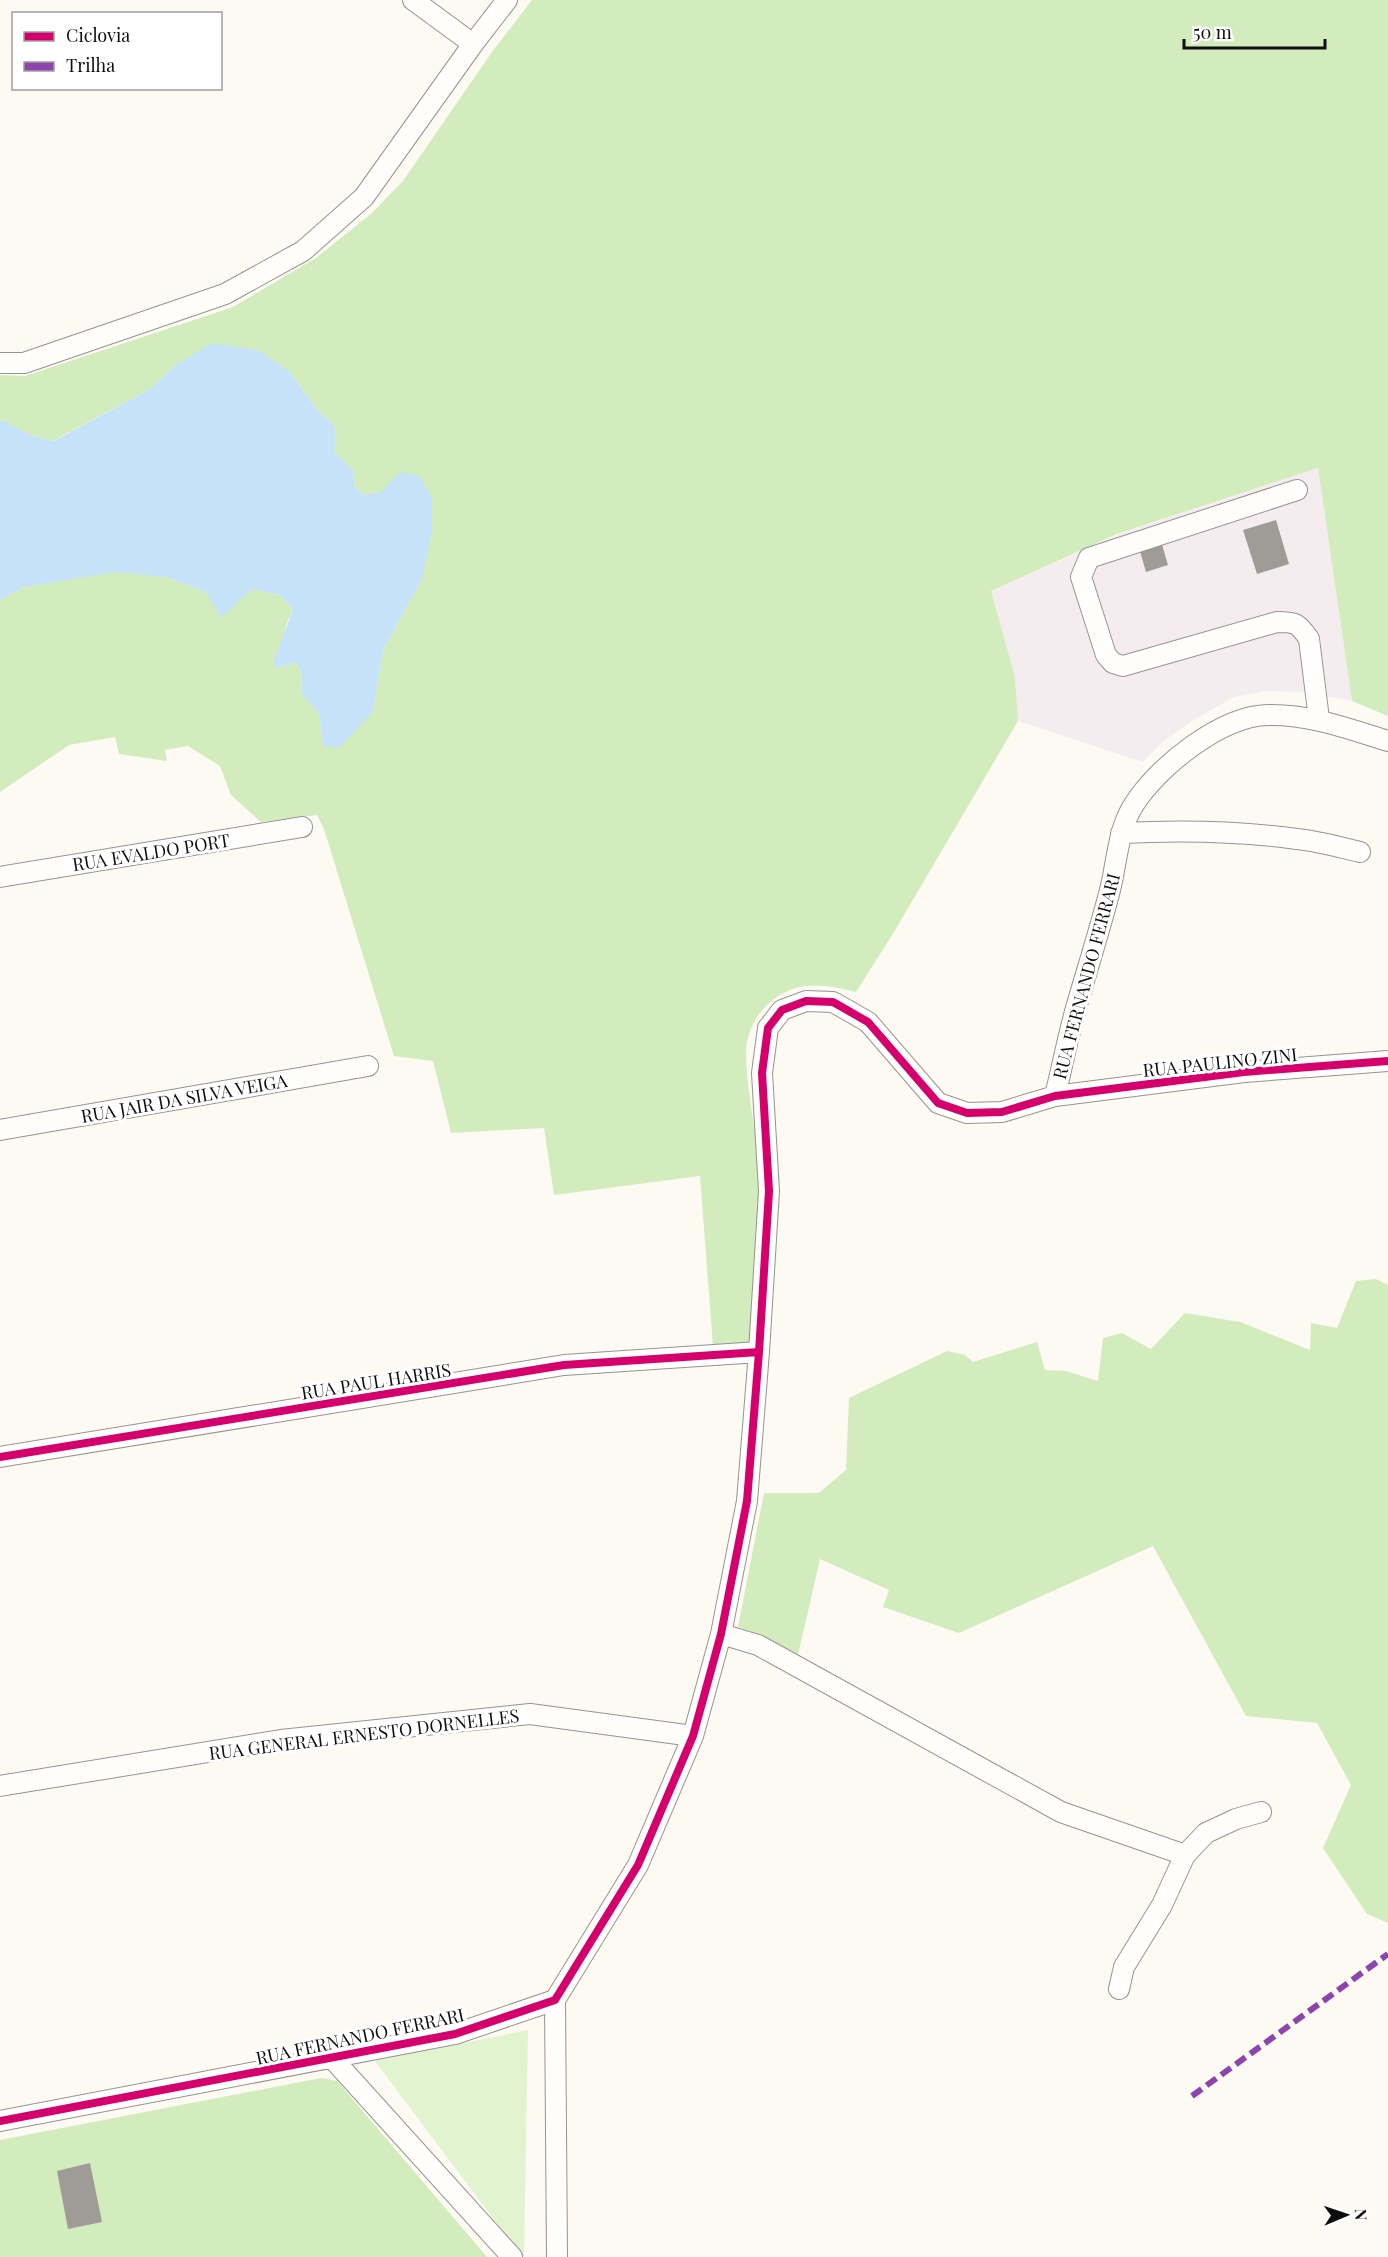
<svg xmlns="http://www.w3.org/2000/svg" width="1388" height="2257" viewBox="0 0 1388 2257" font-family="'Playfair Display',serif">
	<style>
		.industrial { fill: #f4ecef }
		.green { fill: #e2f3d0 }
		.forest { fill: #d2ecbd }
		.water { fill: #c5e2f8 }
		.building { fill: #9f9c98 }
		.lines { fill: none; stroke-linecap: round; stroke-linejoin: round }
		.minor-casing { stroke: #959491; stroke-width: 22 }
		.minor { stroke: #fffefd; stroke-width: 20 }
		.quiet { stroke: #8e44ad; stroke-width: 6; stroke-dasharray: 12 6; stroke-linecap: butt }
		.cycleway-casing { stroke: #fff; stroke-width: 11 }
		.cycleway { stroke: #d6006c; stroke-width: 8 }
		.labels { text-anchor: middle; dominant-baseline: central; stroke-width: 6; stroke-linejoin: round; paint-order: stroke }
		.street-label { font-size: 18px; fill: #0e0e0e; stroke: #fff }
	</style>
	<rect width="100%" height="100%" fill="#fcfaf2"/>
	<!-- industrial -->
	<path class="industrial" d="M1318,468L1352,701L1306,692L1266,691L1234,697L1195,719L1164,741L1143,762L1018,721L1015,677L991,591L1122,533Z"/>
	<!-- green -->
	<path class="green" d="M528,2030L524,2257H522L375,2061Z"/>
	<!-- forest -->
	<path class="forest" d="M532,0H1388V716L1352,701L1318,468L1117,534L991,591L1015,677L1018,721L894,932L856,992C840,988 822,984 806,986C772,990 745,1021 746,1056C747,1101 761,1147 761,1193C761,1243 756,1294 753,1344L713,1346L700,1176L554,1195L544,1128L451,1133L433,1061L394,1056L324,829L317,815L261,822L231,795L220,766L188,746L165,750L167,761L119,754L115,737L69,745L0,792V600L24,587L116,571L166,577L206,592L252,589L280,595L293,609L286,625L278,668L296,662L302,674L301,693L319,714L323,746L373,712L383,650L422,579L381,492L363,495L355,487L353,470L335,453V426L316,409L289,371L176,365L150,389L53,441L32,436L8,423L0,420V375L25,376L233,307L316,258L372,213L403,181L492,52Z
		M1376,1279L1388,1285V1923L1367,1914L1323,1848L1351,1785L1317,1723L1246,1716L1153,1546L959,1633L883,1607L889,1590L820,1559L798,1655L762,1635L738,1627L764,1493H819L846,1470L849,1398L947,1351L965,1355L973,1362L1037,1342L1045,1370L1066,1371L1098,1381L1103,1338L1122,1333L1151,1349L1185,1313L1240,1322L1310,1350L1311,1323L1337,1328L1356,1281Z
		M321,2078L337,2081L487,2257H0V2140Z"/>
	<!-- water -->
	<path class="water" d="M212,343L257,350L289,371L316,409L335,426V453L353,470L355,487L363,495L381,492L400,472L419,476L432,497V531L422,579L383,650L373,712L339,748L323,746L319,714L301,693L302,674L296,662L278,668L273,663L293,609L280,595L252,589L221,618L206,592L166,577L116,572L24,587L0,600V420L8,423L32,436L54,441L150,389L176,365Z"/>
	<!-- building -->
	<path class="building" d="M1276,520L1289,564L1257,574L1243,530Z
		M1161,541L1168,565L1146,572L1139,548Z
		M90,2163L102,2222L68,2229L57,2171Z"/>
	<g class="lines">
		<defs>
			<path id="minor" d="M413,0L473,44
				M0,363H24L225,294L303,251L364,197L473,44L507,0
				M1297,490L1089,558L1081,577L1106,655L1113,663L1123,666L1277,622C1296,622 1298,623 1309,639L1319,719
				M1121,833C1180,830 1239,831 1297,839C1318,841 1339,847 1360,852
				M0,877L302,827
				M1055,1096C1062,1067 1068,1037 1076,1008C1087,970 1099,932 1109,894C1117,865 1117,832 1133,806C1157,767 1221,716 1268,715C1310,714 1349,729 1388,741
				M0,1130L368,1066
				M0,1457L564,1365L759,1352
				M721,1634L758,1645L1061,1812L1185,1855L1162,1905L1124,1967L1119,1989
				M0,1786L281,1740L530,1714L693,1736
				M1185,1855L1206,1833L1236,1819L1261,1812
				M555,2000L557,2257
				M332,2058L512,2257
				M0,2121L455,2034L555,2000L638,1865L693,1736L721,1634L747,1501L759,1352L769,1191L762,1073L768,1028L782,1010L806,1001L833,1002L868,1022L938,1103L967,1113L1002,1112L1055,1096L1244,1072L1388,1061"/>
		</defs>
		<!-- minor casing -->
		<use href="#minor" class="minor-casing"/>
		<!-- minor -->
		<use href="#minor" class="minor"/>
		<!-- quiet -->
		<path class="quiet" d="M1192,2096L1388,1954"/>
		<defs>
			<path id="cycleway" d="M0,1457L564,1365L759,1352
				M0,2121L455,2034L555,2000L638,1865L693,1736L721,1634L747,1501L759,1352L769,1191L762,1073L768,1028L782,1010L806,1001L833,1002L868,1022L938,1103L967,1113L1002,1112L1055,1096L1244,1072L1388,1061"/>
		</defs>
		<!-- cycleway casing -->
		<use href="#cycleway" class="cycleway-casing"/>
		<!-- cycleway -->
		<use href="#cycleway" class="cycleway"/>
	</g>
	<g class="labels">
		<!-- street labels -->
		<g class="street-label">
			<text transform="translate(151 852) rotate(-9)">RUA EVALDO PORT</text>
			<text transform="translate(1086 976) rotate(-75)">RUA FERNANDO FERRARI</text>
			<text transform="translate(1220 1062) rotate(-6)">RUA PAULINO ZINI</text>
			<text transform="translate(184 1098) rotate(-10)">RUA JAIR DA SILVA VEIGA</text>
			<text transform="translate(376 1381) rotate(-9)">RUA PAUL HARRIS</text>
			<text transform="translate(364 1734) rotate(-7)">RUA GENERAL ERNESTO DORNELLES</text>
			<text transform="translate(360 2036) rotate(-12)">RUA FERNANDO FERRARI</text>
		</g>
	</g>
	<!-- legend -->
	<rect x="12" y="12" width="210" height="78" fill="#ffffff" stroke="#9f9f9f" stroke-width="1.5"/>
	<rect x="24" y="32" width="30" height="9" fill="#d6006c" stroke="#9f9f9f" stroke-width="1.5"/>
	<text x="66" y="42" font-size="18" fill="#0e0e0e">Ciclovia</text>
	<rect x="24" y="62" width="30" height="9" fill="#8e44ad" stroke="#9f9f9f" stroke-width="1.5"/>
	<text x="66" y="72" font-size="18" fill="#0e0e0e">Trilha</text>
	<!-- north arrow -->
	<g transform="translate(1346 2215) rotate(88)" stroke="#ffffff" stroke-width="4.5" paint-order="stroke">
	<path d="M0-4.5L10 22L0 15L-10 22Z" fill="#0e0e0e"/>
	<text y="-9" font-size="16" font-weight="bold" text-anchor="middle" fill="#0e0e0e">N</text>
	</g>
	<!-- scale -->
	<path d="M1184 39v9h141v-9" fill="none" stroke="#0e0e0e" stroke-width="3"/>
	<text x="1193" y="39" font-size="18" fill="#0e0e0e" stroke="#ffffff" stroke-width="4.5" paint-order="stroke">50 m</text>
</svg>
